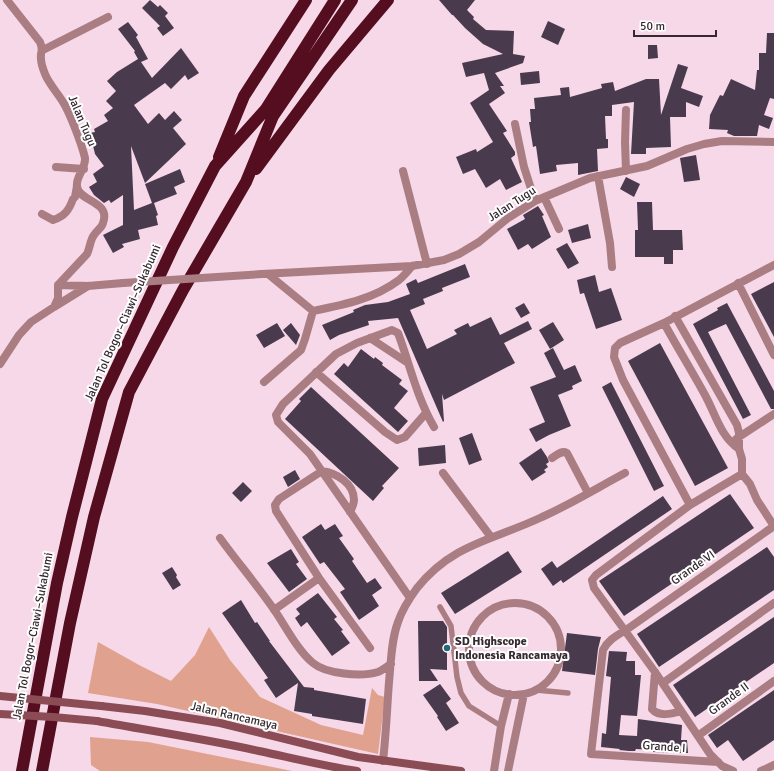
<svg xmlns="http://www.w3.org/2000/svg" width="774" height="771" viewBox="0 0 774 771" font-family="Signika,sans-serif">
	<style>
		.green { fill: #e1a18f }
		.building { fill: #4a3a4e }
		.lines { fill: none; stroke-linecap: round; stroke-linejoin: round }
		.lane { stroke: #aa7d82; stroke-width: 5.5 }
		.street { stroke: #aa7d82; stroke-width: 8 }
		.secondary { stroke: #8b4c55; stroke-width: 8 }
		.highway { stroke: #540e20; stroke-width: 12 }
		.street-bridge { stroke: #aa7d82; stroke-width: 8 }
		.secondary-bridge { stroke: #8b4c55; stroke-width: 8 }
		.poi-dot { fill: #246879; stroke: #fff; stroke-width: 1.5 }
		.labels { text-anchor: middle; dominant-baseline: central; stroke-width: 4; stroke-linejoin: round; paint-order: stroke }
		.street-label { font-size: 12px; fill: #362a30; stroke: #fff }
		.poi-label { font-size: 12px; font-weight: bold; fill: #362a30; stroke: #fff; text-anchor: start }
	</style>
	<rect width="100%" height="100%" fill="#f6d8e8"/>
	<!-- green -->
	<path class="green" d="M209,627L230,660L260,697L321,725L363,735L372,688L378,695L385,697L378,754L157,704L88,693L98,642L139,665L171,681L195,655Z
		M90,737L148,742L292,771H100L91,765Z"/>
	<!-- building -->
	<path class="building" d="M150,0L158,7L160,5L168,13L165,16L174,28L163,36L157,28L160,26L142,8Z
		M439,0H475L467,10L474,17L473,19L486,30L514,31L513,54L525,56L523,63L495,73L504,86H500L505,93L489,104L507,131L503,133L515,152V155L511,158L522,182L506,190L500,179L486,188L475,169L463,174L456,157L476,149L477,152L493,142L470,103L489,90L484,73L466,77L462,63L503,54L483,44L465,28L453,15H452Z
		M548,21L565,29L558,45L541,37Z
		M128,22L138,35L136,37L148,59L141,62L152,78L181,48L199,73L188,80L185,75L171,89L165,83L134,105L148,124L159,113L165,120L174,111L182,120L173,128L186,144L145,183L131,146L134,210L152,203L145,184L180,169L185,182L174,187L177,194L154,203L158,215L156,216L158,225L138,230L140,239L122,244L124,247L113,253L103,235L123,225V195L111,203L109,200L104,203L94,195L89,187L97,182L93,174L104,166L95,154L90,133L95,132L94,129L108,121L104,115L113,108L106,101L116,91L107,81L117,72L138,59L134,52L135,51L118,29Z
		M767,33H774V99L770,98L764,115L773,118L769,129L759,125L757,136H734L727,133L728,130L709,129L710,115L720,95L723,96L731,79L755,90L757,70H759V53H766Z
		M648,45H657L658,58L648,59Z
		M678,64L688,67L681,88L703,96L699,107L686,102V117H670L671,147L646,148V154H631L634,102L612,105V116H605L606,139H608V148L597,149L598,171L578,175V163L556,165L557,171L540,174L536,146L533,147L529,122H531L530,109H535L534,98L561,95L560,88L569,87L570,97L602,88L601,84L613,82L615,91L646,79H659L661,115Z
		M539,71L540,83L521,85L520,73Z
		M696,155L700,180L684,182L680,158Z
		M626,177L640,184L634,197L620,189Z
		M637,202H652L653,230H682L683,250H673V264H664V257H635V230H638Z
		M538,206L544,215L542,216L551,237L532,249L528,244L518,250L507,229L525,219L523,215Z
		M588,224L591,238L572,243L568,230Z
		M567,243L579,263L568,269L556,249Z
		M465,264L470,277L442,288L443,291L423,299L425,304L410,310L427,349L457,334L454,330L468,323L470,327L491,317L500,335L528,321L532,329L504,343L515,363L444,400L442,394L444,421L443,422L398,318L368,321L369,325L339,335L330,340L322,325L354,312L353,310L365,305L388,302L410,294L406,284L416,279L418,283Z
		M595,275L599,292L611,288L622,320L596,329L584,293L580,294L577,280Z
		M774,282V337L751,294Z
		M524,303L530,313L521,318L515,308Z
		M727,303L774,391V409H771L726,324L708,332L751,415L743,419L693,324L718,310L717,308Z
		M553,322L564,340L550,349L539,330Z
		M277,323L285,336L264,348L256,335Z
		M291,323L300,335L296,345L283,330Z
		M660,343L728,468L695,486L628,361Z
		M553,348L564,370L575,365L582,381L572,386L573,389L558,395L571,426L549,435L536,442L529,429L545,422L530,387L556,377L544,353Z
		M361,349L374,359L375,357L383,363L382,365L402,380L399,384L408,391L394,408L408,421L398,432L334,374L344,363L348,367Z
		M611,382L664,486L654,491L602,387Z
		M311,387L399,468L382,486L384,488L373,501L285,419L301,401L299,399Z
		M472,433L482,460L469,465L459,438Z
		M445,445L446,463L419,466L418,448Z
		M541,448L547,457L549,462L546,464L548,467L544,470L546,472L532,481L519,463Z
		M295,470L300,479L288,487L283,477Z
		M243,482L252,491L241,502L232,493Z
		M730,494L754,528L624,616L599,581Z
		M663,496L672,509L563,583L561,580L553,586L541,569L552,561L557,568Z
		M321,524L325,530L335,524L343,536L339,538L354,559L352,561L367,583L375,578L382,588L372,595L379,606L359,620L340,592L345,589L324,562L320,564L302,537Z
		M767,547L774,557V590L659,667L637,634Z
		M291,549L299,562L296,564L307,579L289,592L267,563Z
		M508,551L522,572L455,614L441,593Z
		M172,567L177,575L176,577L181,585L173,590L162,573Z
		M318,593L337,617L334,619L343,630L341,631L350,643L332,656L307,622L301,627L295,618L300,614L296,609Z
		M241,600L255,623L257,622L270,641H269L304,687L314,688V690L366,699L363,724L331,719L312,716V714L294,711L298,683L276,698L264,680L268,678L222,613Z
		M774,617V663L695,717L673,685Z
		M418,621H443L447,627V670L430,669L438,681H419Z
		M567,633L601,637L598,649L595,675L562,671Z
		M609,651L627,652L626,661H635V675H641L637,716L621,715L619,735L637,736L638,719L682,725L681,740H687L688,753L653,752V750L636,749L635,751H629L619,750L620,749L601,747L602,733L606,734L611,677L606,676Z
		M440,684L451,699L446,703L459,723L446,731L437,717L438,716L423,695Z
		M774,690V740L743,761L728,740L717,748L708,735Z"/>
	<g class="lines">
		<!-- lane -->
		<path class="lane" d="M440,607L451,626L457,677L461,693L469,706L501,726
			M536,690L568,693"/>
		<!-- street -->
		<path class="street" d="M43,50L108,17
			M515,124L524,167L535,201
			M56,167L84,169
			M403,171L427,264
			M626,171L625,142L626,110
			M598,176L610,243L612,267
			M544,197L559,229
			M42,214L53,220C65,216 69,210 73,199L75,197L77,186
			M262,274L412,266L444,260L459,254L479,242L508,218L535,201L590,178L647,166L687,149L704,144L722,141L774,142
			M738,283L774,355
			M58,285L88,286L123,283
			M54,307L88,286
			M313,311C343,305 374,299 399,280C404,276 408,271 412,266
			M675,316L737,425L739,433V449L742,459V474L750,484L757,500L774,526
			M664,323C677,347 692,371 705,395C716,415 720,436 739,449
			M370,338L408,363
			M0,364L19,335L31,322L54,307L58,298V285L87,254C90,248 90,240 94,235C97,230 102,228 103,223C111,201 80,202 77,187C75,177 86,169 85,158C82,145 70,113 63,102C57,92 49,84 45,74C43,69 41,64 41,59C40,50 44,52 40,42L7,0
			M316,372L385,432L397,440L405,437L426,413
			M264,382L301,350L305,339L313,311L268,274
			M736,439L774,414
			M552,458C557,455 561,450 567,453L588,493
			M443,473L491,537
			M690,505L623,380L614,357L615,348L620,343L664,323L774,265
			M350,512C352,508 354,504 354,500C354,483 336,473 322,471L279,499L275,505L276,511L319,578L370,648
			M220,538C238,563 258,586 275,611C286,627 298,651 313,663C326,674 361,677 378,672C383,670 386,667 391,664
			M410,598L310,454L278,422L276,415L283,404L336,354L357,343L392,330L398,333C410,365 417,398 434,427
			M469 649a46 46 0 1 1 92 0a46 46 0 1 1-92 0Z
			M274,610L319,578
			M655,672L652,709C659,717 671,714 681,711
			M663,683L774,603
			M699,735L774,681
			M383,761C386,735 387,709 389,682C391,663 391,641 398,622C402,610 409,599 417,588C453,543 494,540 542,517C571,504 597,488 625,473
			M718,762L591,754L603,650C608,640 616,636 626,630L774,526
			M494,771L501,726L509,694
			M508,771L524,694
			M733,771L722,766L710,754L655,672L594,588L592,580L596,575L690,505L742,474
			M761,771L774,765"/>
		<!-- secondary -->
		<path class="secondary" d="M101,706L145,711L220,723L358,757L461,771
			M97,721C151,731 205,739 259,751C292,758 324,766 357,771"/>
		<!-- highway -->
		<path class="highway" d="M219,157L244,96L306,0
			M256,169L329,70L388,0
			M22,771L57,583L72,517L102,399L173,247L215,166L266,109L335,0
			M42,771L70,623L94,517L129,392L183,290L246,182L273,116L352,0"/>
		<!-- street-bridge -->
		<path class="street-bridge" d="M123,283L262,274"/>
		<!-- secondary-bridge -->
		<path class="secondary-bridge" d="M0,696L101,706
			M0,714L53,717L97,721"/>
	</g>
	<!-- markers -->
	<circle class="poi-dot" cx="447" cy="648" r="4"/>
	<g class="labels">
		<!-- street labels -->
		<g class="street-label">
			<text transform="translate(82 121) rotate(67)">Jalan Tugu</text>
			<text transform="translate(512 204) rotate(-33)">Jalan Tugu</text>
			<text transform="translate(123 323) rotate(-66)">Jalan Tol Bogor–Ciawi–Sukabumi</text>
			<text transform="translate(693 568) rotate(-35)">Grande VI</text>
			<text transform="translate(33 636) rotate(-79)">Jalan Tol Bogor–Ciawi–Sukabumi</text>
			<text transform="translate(729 699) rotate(-36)">Grande II</text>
			<text transform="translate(234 716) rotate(13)">Jalan Rancamaya</text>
			<text transform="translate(664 747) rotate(4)">Grande I</text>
		</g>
		<!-- poi labels -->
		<g class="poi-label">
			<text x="455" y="641">SD Highscope<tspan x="455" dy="14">Indonesia Rancamaya</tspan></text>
		</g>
	</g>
	<!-- scale -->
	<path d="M634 30v6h82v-6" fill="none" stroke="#362a30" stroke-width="2"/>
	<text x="640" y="30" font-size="12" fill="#362a30" stroke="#ffffff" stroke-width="3" paint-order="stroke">50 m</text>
</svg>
